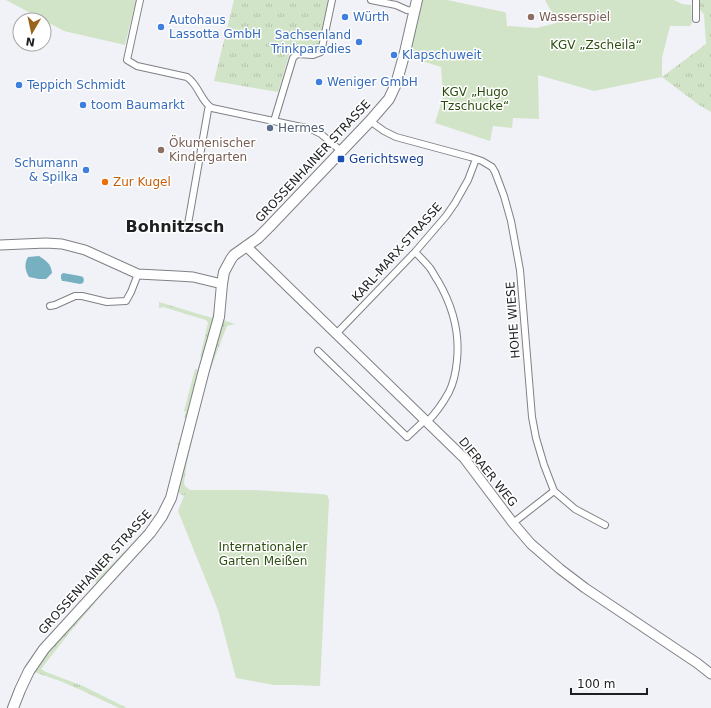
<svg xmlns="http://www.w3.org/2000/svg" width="711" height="708" viewBox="0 0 711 708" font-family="'DejaVu Sans',sans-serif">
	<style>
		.grass { fill: url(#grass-tufts) }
		.green { fill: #d2e4c7 }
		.water { fill: #76b0c1 }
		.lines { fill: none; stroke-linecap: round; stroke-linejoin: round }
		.minor-casing { stroke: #7f8185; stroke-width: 8 }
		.secondary-casing { stroke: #7f8185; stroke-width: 11 }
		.primary-casing { stroke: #7f8185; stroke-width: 12 }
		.minor { stroke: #fff; stroke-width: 6 }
		.secondary { stroke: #fff; stroke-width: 9 }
		.primary { stroke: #fff; stroke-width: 10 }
		.shop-dot { fill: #3f7fe0; stroke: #fff; stroke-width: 1.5 }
		.education-dot { fill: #8d6e63; stroke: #fff; stroke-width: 1.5 }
		.service-dot { fill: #5c6f8a; stroke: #fff; stroke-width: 1.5 }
		.transit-dot { fill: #1a4fb4; stroke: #fff; stroke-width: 1.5 }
		.food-dot { fill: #e8710a; stroke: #fff; stroke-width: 1.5 }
		.labels { text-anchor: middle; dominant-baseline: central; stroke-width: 3; stroke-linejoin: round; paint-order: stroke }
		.shop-label { font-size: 12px; fill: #366cbe; stroke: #fff; text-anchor: start }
		.education-label { font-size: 12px; fill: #785e54; stroke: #fff; text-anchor: start }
		.park-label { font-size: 12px; fill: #2d4d10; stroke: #fff }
		.service-label { font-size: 12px; fill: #4e5e75; stroke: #fff; text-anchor: start }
		.transit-label { font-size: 12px; fill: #164399; stroke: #fff; text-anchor: start }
		.street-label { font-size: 12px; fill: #1e1f21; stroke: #fff }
		.food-label { font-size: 12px; fill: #c56008; stroke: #fff; text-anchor: start }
		.district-label { font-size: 16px; font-weight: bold; fill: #1e1f21; stroke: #fff }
	</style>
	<defs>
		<pattern id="grass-tufts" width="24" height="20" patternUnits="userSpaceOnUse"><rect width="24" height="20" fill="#d2e4c7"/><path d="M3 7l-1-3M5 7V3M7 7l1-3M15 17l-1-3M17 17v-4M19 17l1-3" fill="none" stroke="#b4c3ab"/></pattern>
	</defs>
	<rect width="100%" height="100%" fill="#f0f2f7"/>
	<!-- grass -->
	<path class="grass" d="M234,0H328L318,47L313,51L291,48L278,92L214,81Z
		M695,0H711V112L699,105L662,77L706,44L704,15L695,3Z
		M159,302L212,318L216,302H218L203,358L200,357L208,323L206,320L163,307L159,308Z
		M223,320L235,324L227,326L210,370L201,402L187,462L184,482L185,486L190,490L184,496C179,494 178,493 179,487L192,429Z
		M195,369L200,370L187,417L184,418L186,412L184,411Z
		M177,443H181L173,482L160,515L94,587L97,583L91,578L97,579L147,529L155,518L168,493L179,448Z
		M94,602L95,603L70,632L41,669L46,672L83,686L127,708H119L83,691L60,681L37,673L36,672L35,668L40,660Z"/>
	<!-- green -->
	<path class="green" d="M6,0H136L125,45L64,31Z
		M421,0H447L504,12L506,13L507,26L537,28L556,23L558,21L552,13L545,0H674L682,4L691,5L692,23L690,26H670L662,58V77L594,91L538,75L539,119L513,118L512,128L493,126L490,141L435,123L443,97L441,67L409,57L412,38Z
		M190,490H252L321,494L327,495L329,500L320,686L296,685H274L236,678L218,610L178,511L184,496Z"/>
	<!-- water -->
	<path class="water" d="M39,256C46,261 51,263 52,273L46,279H39L29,277C25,270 24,264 28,257Z
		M63,273L80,276L83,277L84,280L83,283L80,284L64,281H62L61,278V275Z"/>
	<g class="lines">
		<defs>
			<path id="minor" d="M140,0L127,60L137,66L187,77C199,85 201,102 212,108L311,129L321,134L341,151
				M371,0L396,5L407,10L414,11
				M696,19V0
				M274,121L293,58L297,54L313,55L321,52L332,0
				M370,121L384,131L396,137L470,157L482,161L492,167L495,172L504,196L511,221L520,270L532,417L536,438L544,465L554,491L575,509L605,525
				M188,224L208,110L209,107
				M415,252C420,257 425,262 430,268C433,272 435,277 438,281C452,305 460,331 457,360C456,371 454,382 449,392C443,403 436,413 427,422
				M50,306L55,305L75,296H82L107,302L126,301L131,292L138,274
				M336,334L415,252L446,216L455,203L468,180L476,159
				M318,351L407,437L425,420
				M513,523L554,491"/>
			<path id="secondary" d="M0,245L46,243L62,244L85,250L138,274L177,276L193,277L222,284
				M246,246L464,458L513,523L531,544L560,569L585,588L697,663L711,674"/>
			<path id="primary" d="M13,708L20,690L29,671L44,649L150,533L162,516L171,498L204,370L219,317L222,284L224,272L231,259L234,255L258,238L269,227L370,121L389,99L396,84L405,52L417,0"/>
		</defs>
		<!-- minor casing -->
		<use href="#minor" class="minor-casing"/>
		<!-- secondary casing -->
		<use href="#secondary" class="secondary-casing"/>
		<!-- primary casing -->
		<use href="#primary" class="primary-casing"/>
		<!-- minor -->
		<use href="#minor" class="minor"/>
		<!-- secondary -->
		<use href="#secondary" class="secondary"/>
		<!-- primary -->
		<use href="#primary" class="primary"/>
	</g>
	<!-- markers -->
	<g class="shop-dot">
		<circle cx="345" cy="17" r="4"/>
		<circle cx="161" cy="27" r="4"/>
		<circle cx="359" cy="42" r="4"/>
		<circle cx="394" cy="55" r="4"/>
		<circle cx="319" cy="82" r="4"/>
		<circle cx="19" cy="85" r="4"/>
		<circle cx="83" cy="105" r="4"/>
		<circle cx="86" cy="170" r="4"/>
	</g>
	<g class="education-dot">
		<circle cx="531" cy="17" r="4"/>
		<circle cx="161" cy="150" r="4"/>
	</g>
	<circle class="service-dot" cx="270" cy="128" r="4"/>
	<rect class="transit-dot" x="337" y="155" width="8" height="8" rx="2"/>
	<circle class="food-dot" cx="105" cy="182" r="4"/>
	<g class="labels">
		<!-- shop labels -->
		<g class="shop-label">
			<text x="353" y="17">Würth</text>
			<text x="169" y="20">Autohaus<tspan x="169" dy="14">Lassotta GmbH</tspan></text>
			<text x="351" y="35" text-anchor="end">Sachsenland<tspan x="351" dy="14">Trinkparadies</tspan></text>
			<text x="402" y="55">Klapschuweit</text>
			<text x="327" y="82">Weniger GmbH</text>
			<text x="27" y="85">Teppich Schmidt</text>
			<text x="91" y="105">toom Baumarkt</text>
			<text x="78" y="163" text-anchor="end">Schumann<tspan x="78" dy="14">&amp; Spilka</tspan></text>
		</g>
		<!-- education labels -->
		<g class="education-label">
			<text x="539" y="17">Wasserspiel</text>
			<text x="169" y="143">Ökumenischer<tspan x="169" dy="14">Kindergarten</tspan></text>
		</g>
		<!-- park labels -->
		<g class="park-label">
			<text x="596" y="45">KGV „Zscheila“</text>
			<text x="475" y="92">KGV „Hugo<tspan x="475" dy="14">Tzschucke“</tspan></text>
			<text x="263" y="547">Internationaler<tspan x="263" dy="14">Garten Meißen</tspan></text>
		</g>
		<!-- service labels -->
		<g class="service-label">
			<text x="278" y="128">Hermes</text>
		</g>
		<!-- transit labels -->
		<g class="transit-label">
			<text x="349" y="159">Gerichtsweg</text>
		</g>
		<!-- street labels -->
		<g class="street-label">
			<text transform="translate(313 161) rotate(-47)">GROSSENHAINER STRASSE</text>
			<text transform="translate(397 252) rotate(-48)">KARL-MARX-STRASSE</text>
			<text transform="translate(513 320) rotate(-94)">HOHE WIESE</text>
			<text transform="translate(488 472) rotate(51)">DIERAER WEG</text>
			<text transform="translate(95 572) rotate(-48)">GROSSENHAINER STRASSE</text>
		</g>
		<!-- food labels -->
		<g class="food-label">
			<text x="113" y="182">Zur Kugel</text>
		</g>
		<!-- district labels -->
		<g class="district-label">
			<text x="175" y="226">Bohnitzsch</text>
		</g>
	</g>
	<!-- north arrow -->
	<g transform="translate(32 32) rotate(189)"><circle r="19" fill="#ffffff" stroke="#a5a5a6"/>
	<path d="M0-3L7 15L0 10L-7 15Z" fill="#99641c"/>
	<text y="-6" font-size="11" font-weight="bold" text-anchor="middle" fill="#1e1f21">N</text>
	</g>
	<!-- scale -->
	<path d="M571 688v6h76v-6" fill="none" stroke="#1e1f21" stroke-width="2"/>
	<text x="577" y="688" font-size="12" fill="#1e1f21" stroke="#ffffff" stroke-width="3" paint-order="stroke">100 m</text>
</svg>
